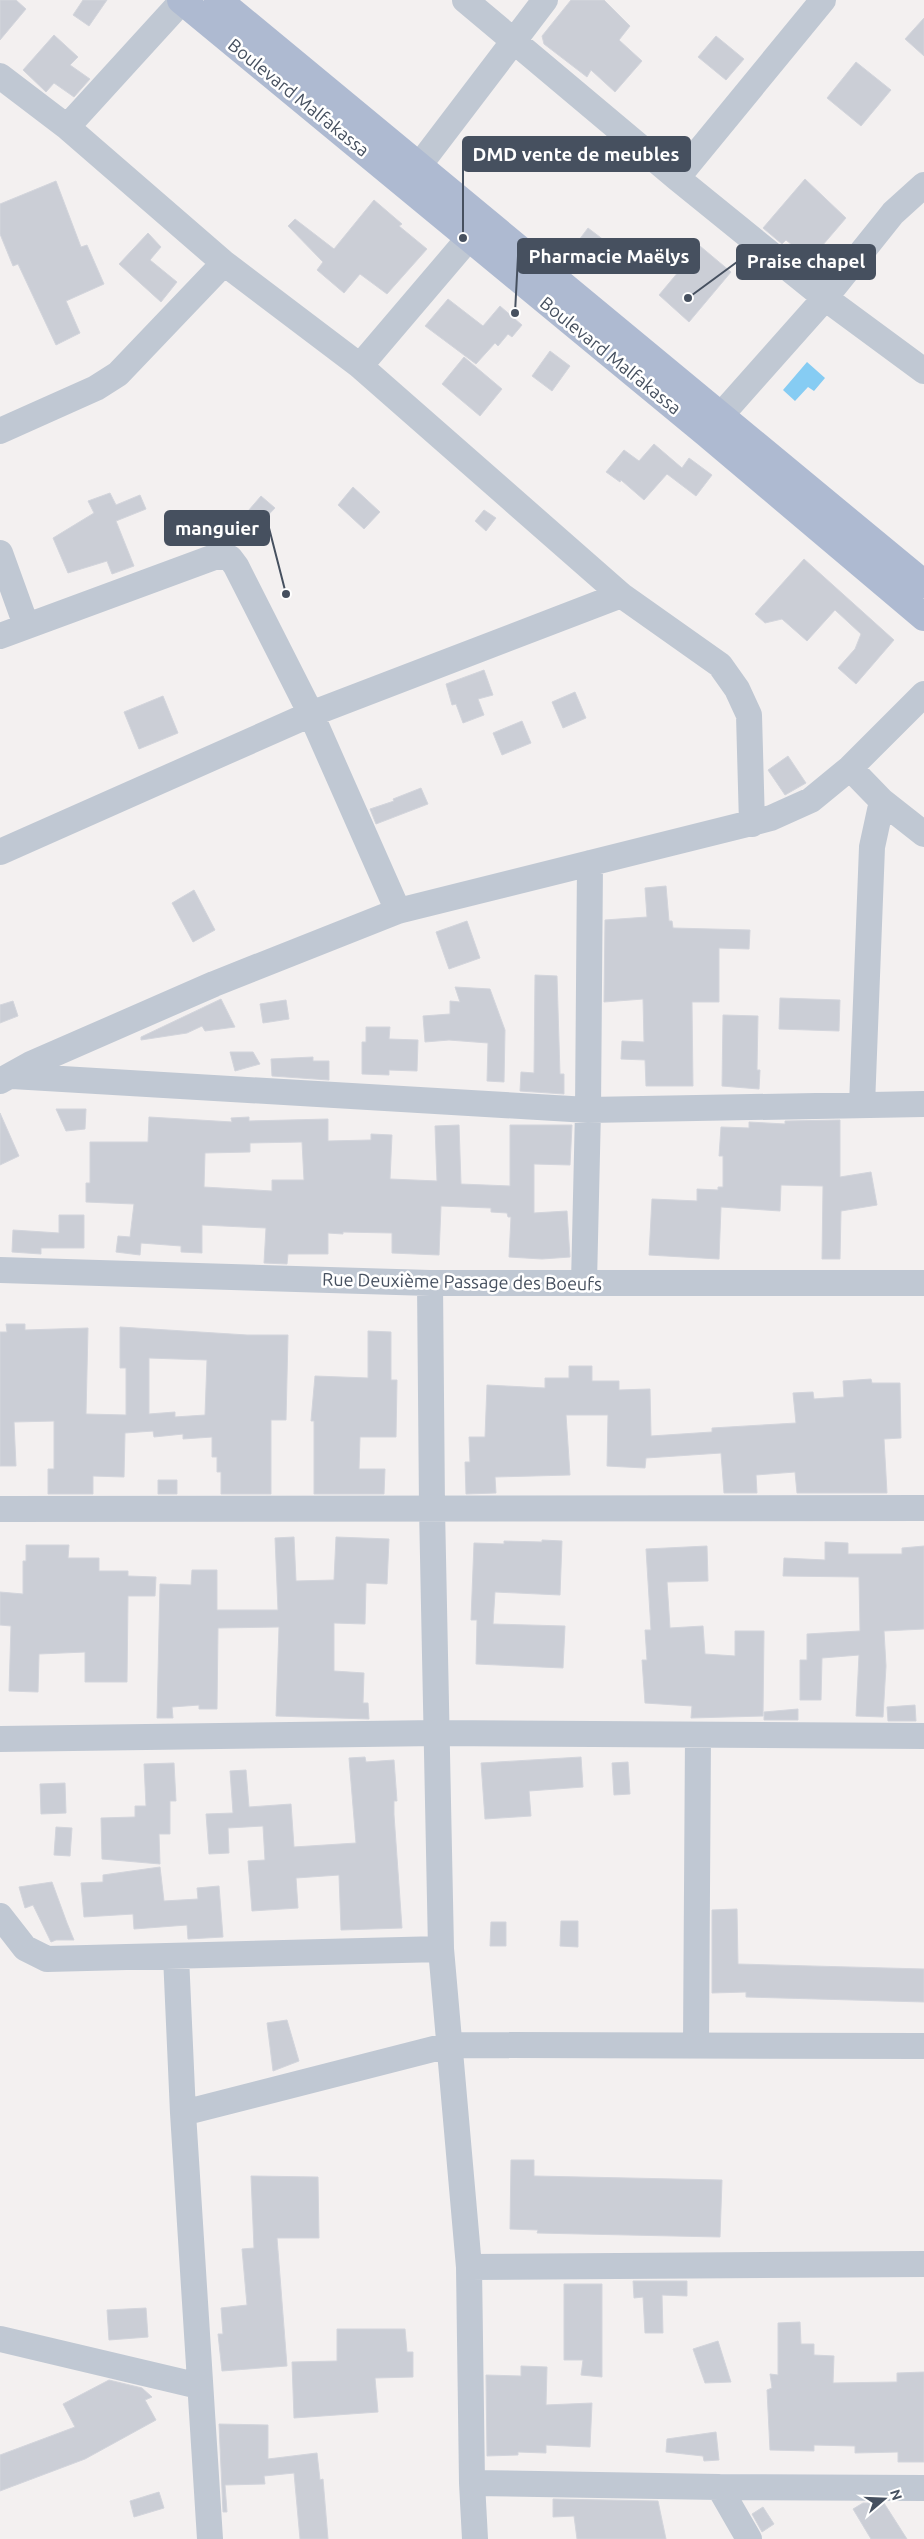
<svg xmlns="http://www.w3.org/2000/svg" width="924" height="2539" viewBox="0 0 924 2539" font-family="Ubuntu,sans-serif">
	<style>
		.water { fill: #86ccf3 }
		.building { fill: #cbced6; stroke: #d3d5dc; fill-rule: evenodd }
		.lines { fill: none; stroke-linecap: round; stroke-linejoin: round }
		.minor { stroke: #c0c8d3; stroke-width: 26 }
		.major { stroke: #aebad1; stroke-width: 28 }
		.labels { text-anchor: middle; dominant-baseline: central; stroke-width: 5; stroke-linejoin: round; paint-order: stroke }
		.street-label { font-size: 18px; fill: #46505f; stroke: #fff }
		.leader { fill: none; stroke: #46505f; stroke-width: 2 }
		.callout-dot { fill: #46505f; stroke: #fff; stroke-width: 2 }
		.callout { fill: #46505f; stroke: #46505f; stroke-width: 2 }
		.callout-label { font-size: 19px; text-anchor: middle; font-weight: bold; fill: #fff }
	</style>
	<rect width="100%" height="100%" fill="#f3f0f0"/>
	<!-- water -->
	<path class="water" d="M807,362L825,378L814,391L808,387L795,401L783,390Z"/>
	<!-- building -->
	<path class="building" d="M0,0H16L26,9L0,40Z
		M83,0H107L89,26L73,15Z
		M571,0H604L630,26L619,40L642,61L615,92L591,70L587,77L544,44L542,36Z
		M924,18V56L905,39Z
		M54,35L78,57L70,65L90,79L74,97L54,83L46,92L23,70Z
		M716,36L744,59L726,80L698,57Z
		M856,62L891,90L861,126L827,98Z
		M805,179L846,218L810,260L786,240L782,244L763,228Z
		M56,181L81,247L87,245L104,284L66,301L80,333L56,345L18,264L13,266L0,234V204Z
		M374,200L402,224L399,226L427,249L387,294L360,274L344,293L317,270L323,262L288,226L295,219L334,249Z
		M588,228L609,244L588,272L567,256Z
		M148,233L161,247L150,260L177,282L161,302L119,264Z
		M700,246L731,272L689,322L659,295Z
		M448,299L483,326L500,306L522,325L512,337L508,334L498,346L495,343L476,364L425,326Z
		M550,351L570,366L552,391L532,376Z
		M464,357L502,389L480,416L442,384Z
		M654,444L682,468L689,458L712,475L696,496L667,474L644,500L621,480L620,482L606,472L624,450L639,461Z
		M353,487L380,512L364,529L338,505Z
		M110,493L116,505L140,495L146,509L116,521L134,566L112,574L107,561L68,573L53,538L94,513L88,501Z
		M261,496L275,508L254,530L242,518Z
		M484,510L496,518L486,531L475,521Z
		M804,559L894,640L856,684L838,668L855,649L861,634L835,610L807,641L782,619L765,623L755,614Z
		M484,670L493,695L478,699L484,715L463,723L456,704L452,705L446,684Z
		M575,692L586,718L563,728L552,702Z
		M163,696L178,733L139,749L124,712Z
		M522,721L531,743L502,755L493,733Z
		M788,756L806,783L785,795L768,770Z
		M421,788L428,804L376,824L370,809L394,801L393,799Z
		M666,886L669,921H672L673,928L750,930L749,949L719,948V1002H692L693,1086H646L645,1060L621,1059L622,1041L644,1042L643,999L604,1002L605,920L647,917L645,888Z
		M194,890L215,930L193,942L172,903Z
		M467,921L480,958L449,969L436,932Z
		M535,975L557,976L560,1074H564V1094L520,1091L521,1072L534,1073Z
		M455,987L490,989L505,1030L504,1082L487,1081L488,1043L449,1040L425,1042L423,1016L450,1014V1001L460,1002Z
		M780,998L840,1000L839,1031L779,1029Z
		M221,999L235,1027L205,1031L202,1026L187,1033L141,1040V1037Z
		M286,1000L289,1019L263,1023L260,1004Z
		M13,1001L18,1016L0,1023V1005Z
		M723,1015L758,1016L757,1070H760L759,1089L722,1086Z
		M366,1027H390L389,1039L418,1040L417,1071L389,1070V1075L362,1074V1042H366Z
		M230,1052H253L260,1064L235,1071Z
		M313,1057V1061H329V1080L272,1076L271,1059Z
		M56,1109H86L85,1129L66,1131Z
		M0,1113L19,1156L0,1165Z
		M149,1117L232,1122L231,1118L249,1117V1121L328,1119V1141L371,1140V1134L392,1135L390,1179L437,1181L435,1126L459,1125L461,1184L510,1186V1125H572L570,1165L534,1164V1213L567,1211L570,1257L542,1259L509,1257L511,1217H508L507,1213L491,1212V1208L441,1206L439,1255L392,1253V1233L343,1232V1234L328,1233V1254H288L287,1264L264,1263L266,1228L202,1225V1253L181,1252V1246L141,1243L140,1255L116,1252L118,1236L130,1237L134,1204L86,1202V1183H90V1142H148ZM302,1142L304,1180H272V1191L204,1187L205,1153L250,1152V1143Z
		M840,1120V1177L871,1172L877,1205L841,1211L840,1259H822L823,1186L781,1185L780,1211L721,1207L719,1259L649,1255L652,1199L697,1201V1189L718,1190V1187H723V1156H719L721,1127L749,1128V1122L785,1124V1121Z
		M59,1215H84V1248H41V1254L12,1252L13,1230L59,1233Z
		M6,1324H25V1330L88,1328L86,1414L126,1415V1368H120V1327L247,1335H288L286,1420H271V1494H221V1472H217V1457H212V1437L183,1439V1434L154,1437L153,1431L125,1433L124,1477L93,1476V1494H48V1469H54V1421L14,1422L16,1466H0V1332H7ZM149,1358L207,1360L205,1415L175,1417V1412L149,1414Z
		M368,1331L391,1332V1380H397L396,1437H360L359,1469H385L384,1494H314V1421H311L315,1376L368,1378Z
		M569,1366H592V1381H619V1390L650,1389L651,1436L712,1432V1428L796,1423L793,1393L813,1392L814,1399L844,1397L843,1381L871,1379L872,1383H900L901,1438L884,1439L887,1493H797L795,1472L756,1475L757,1493H724L721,1453L646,1458L645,1468L607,1466L608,1415H566L570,1475L495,1477L496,1493L466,1494L465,1462H470L469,1437H485L487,1385L545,1388V1378H569Z
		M158,1480H177V1494H158Z
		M294,1537L296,1581L334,1580L336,1537L389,1539L387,1584L366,1583L365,1624L334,1623V1671L364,1673L363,1703H368L369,1719L276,1716L279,1627L218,1628L217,1709H199V1705L172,1707L173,1718H157L160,1584L191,1585L192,1570H217V1610H278L275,1538Z
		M542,1540L562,1541L560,1595L495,1592L493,1624L565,1626L563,1668L476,1664L477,1620H471L474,1543L504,1544V1541L542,1542Z
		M825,1542L848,1543V1554H902V1548L924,1546V1629L884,1631L886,1666L883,1717L856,1716L859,1655L822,1658L821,1700H800V1660H807V1634L860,1631L859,1577L783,1576L784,1558L825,1560Z
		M26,1545H69L68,1558H99V1571H128V1576L156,1577L155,1596H128L127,1682H85V1652L39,1654L38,1692L9,1691L11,1626L0,1625V1592L23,1594V1561H26Z
		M707,1546L708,1581L667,1582L670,1628L703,1626L705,1654L735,1656V1631H764L763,1716L691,1718L692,1706L645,1703L642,1660H647L645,1630H651L646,1549Z
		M915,1705L916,1721H888L887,1707Z
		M798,1709V1720H764V1712Z
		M365,1757L366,1762L394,1760L397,1801H394V1815L402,1928L341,1930L339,1875L296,1878L298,1908L252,1911L248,1861L265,1860L263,1826L228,1828L229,1853L209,1854L206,1814L233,1813L230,1771L246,1770L249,1807L291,1804L294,1847L356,1843L349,1758Z
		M581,1757L583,1787L529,1791L531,1816L485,1819L481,1763Z
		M628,1762L630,1794L614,1795L612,1763Z
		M174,1763L176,1801H170V1834H159L160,1864L102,1859L101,1818L135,1817V1806H146L144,1764Z
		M65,1783L66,1813L41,1814L40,1784Z
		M56,1827L72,1828L70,1856L54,1855Z
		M160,1867L164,1901L198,1899L197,1888L219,1886L223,1937L188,1939L187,1925L134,1929L133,1914L84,1917L81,1883L103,1882V1875Z
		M52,1882L67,1923L74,1940H56L51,1942L33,1905L25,1908L19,1887Z
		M737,1909L738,1964L924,1969V2002L746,1997V1992L712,1993V1910Z
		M561,1921H578V1947L560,1946Z
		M491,1922H506V1946H490Z
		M287,2020L299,2061L273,2071L267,2023Z
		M511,2160H534V2176L722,2180L720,2237L537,2233L538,2230L510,2229Z
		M251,2176L318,2177L319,2238H277L287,2366L222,2371L218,2334H223L221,2308L247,2305L242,2249L254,2248Z
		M633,2281H687V2296L662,2295L663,2333H645L643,2297L634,2298Z
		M564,2284H602V2377L581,2375L583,2360H564Z
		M146,2308L148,2337L109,2340L107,2310Z
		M800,2322L801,2344H814V2355L834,2356L833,2383L897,2382V2373L924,2372V2462H898V2452L855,2453V2446L814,2445V2451L770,2450L767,2390L772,2388L770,2374L778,2375V2323Z
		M337,2329H405L407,2352H413V2377L375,2378L378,2412L294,2418L292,2362L337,2361Z
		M718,2341L731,2382L705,2383L693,2349Z
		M521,2366L547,2367L546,2405L592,2403L590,2447L546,2445V2453L518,2452V2455L487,2456L486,2375L521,2376Z
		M109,2380L142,2388L152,2397L145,2400L156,2420L85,2459L0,2491V2455L75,2427L63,2404Z
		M219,2424L268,2425V2459L317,2453L320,2480L323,2479L328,2539H300L294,2473L264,2476L265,2484L225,2485L227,2512H223Z
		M716,2432L719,2460L704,2461L703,2456L666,2452L667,2439Z
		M159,2492L164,2508L134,2517L130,2501Z
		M553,2499L658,2501L666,2539H577L574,2516L553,2517Z
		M863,2503H884L907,2539H871L853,2509Z
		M763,2507L774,2524L762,2532L752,2514Z"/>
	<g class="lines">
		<!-- minor -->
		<path class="minor" d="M465,0L677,178L825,298L924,371
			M0,76L67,127L224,263L360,366L621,595L720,665L737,689L749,715L752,824
			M67,127L182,1
			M677,178L823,0
			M405,184L545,0
			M360,366L469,238
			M0,431L96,388L118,374L224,263
			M706,432L825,298L893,213L924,185
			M0,553L26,625
			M0,636L217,556L230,558L236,566L311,714L398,911
			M850,768L882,801L924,834
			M0,852L311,714L621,595
			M12,1076L588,1110L924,1104
			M0,1081L31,1064L214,984L398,911L771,818L811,800L850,768L924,694
			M862,1105L872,847L882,801
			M0,1270L430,1283H924
			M430,1283L432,1508L441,1949L469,2267L472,2483L475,2539
			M584,1283L588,1110L590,863
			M0,1509L924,1508
			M0,1739L437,1733L924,1736
			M0,1916L25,1948L47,1959L441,1949
			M176,1956L183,2113L210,2539
			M696,2045L698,1735
			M183,2113L449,2045L924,2046
			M469,2267L924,2264
			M0,2339L199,2386
			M472,2483L719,2487L749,2539
			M719,2487L924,2488"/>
		<!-- major -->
		<path class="major" d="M181,0L706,433L924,617
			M218,0L924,584"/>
	</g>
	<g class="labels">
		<!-- street labels -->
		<g class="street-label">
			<text transform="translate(299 97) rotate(39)">Boulevard Malfakassa</text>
			<text transform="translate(611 355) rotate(39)">Boulevard Malfakassa</text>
			<text transform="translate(462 1281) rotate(1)">Rue Deuxième Passage des Boeufs</text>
		</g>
	</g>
	<!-- callouts -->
	<path class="leader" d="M463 238L463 154M515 313L518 256M688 298L737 262M286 594L269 528"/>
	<g class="callout-dot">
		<circle cx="463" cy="238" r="5"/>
		<circle cx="515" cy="313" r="5"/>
		<circle cx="688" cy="298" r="5"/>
		<circle cx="286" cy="594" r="5"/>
	</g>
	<g class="callout">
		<rect x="463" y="137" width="227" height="34" rx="5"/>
		<rect x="518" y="239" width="181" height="34" rx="5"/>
		<rect x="737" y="245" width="138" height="34" rx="5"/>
		<rect x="165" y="511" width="104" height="34" rx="5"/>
	</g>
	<g class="callout-label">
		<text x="576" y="161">DMD vente de meubles</text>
		<text x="609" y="263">Pharmacie Maëlys</text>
		<text x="806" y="268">Praise chapel</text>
		<text x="217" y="535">manguier</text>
	</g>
	<!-- north arrow -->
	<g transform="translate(884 2499) rotate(71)" stroke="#ffffff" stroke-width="4" paint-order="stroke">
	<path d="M0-4L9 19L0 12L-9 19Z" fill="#46505f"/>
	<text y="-8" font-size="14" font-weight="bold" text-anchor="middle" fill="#46505f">N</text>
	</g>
</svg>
